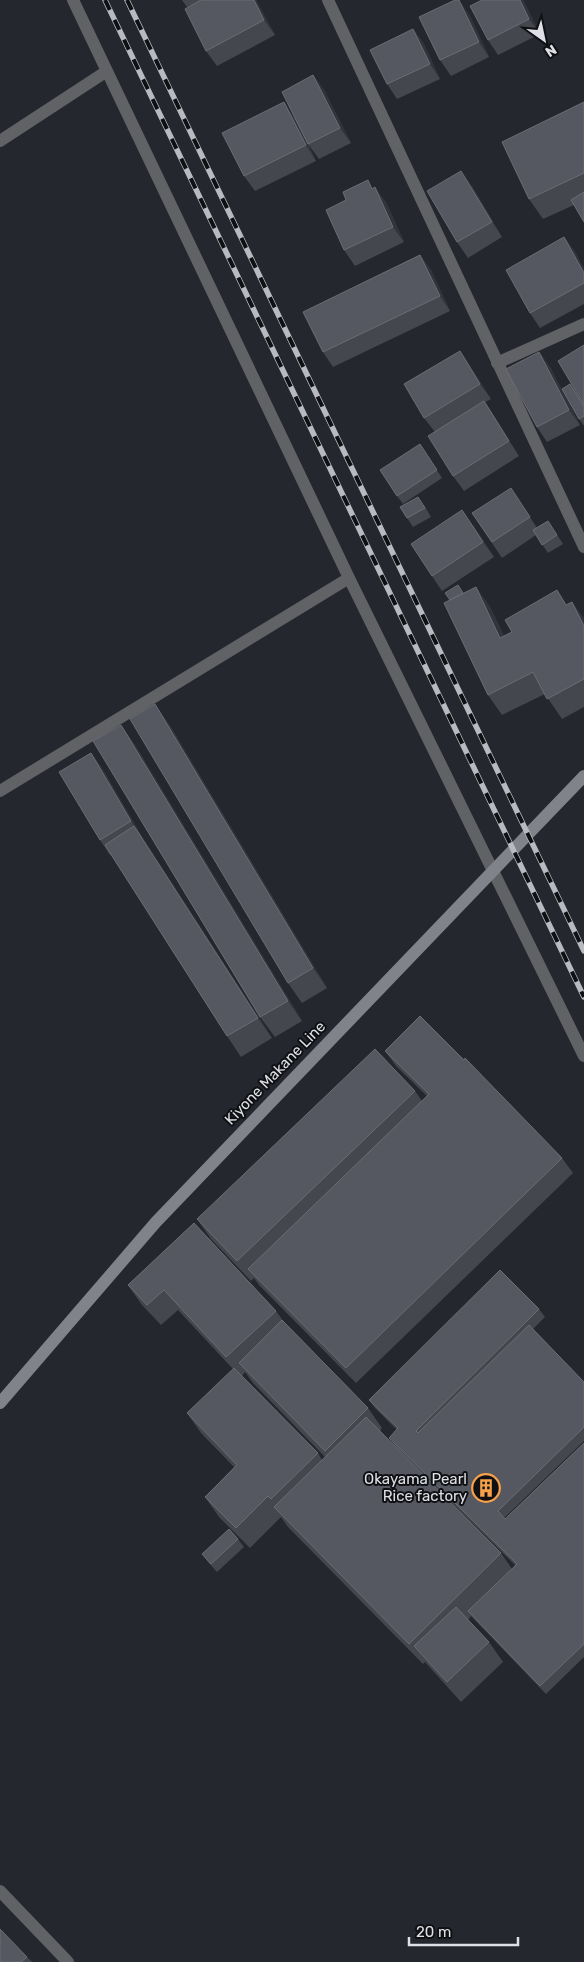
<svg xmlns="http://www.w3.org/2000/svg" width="584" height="1962" viewBox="0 0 584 1962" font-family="Rubik,sans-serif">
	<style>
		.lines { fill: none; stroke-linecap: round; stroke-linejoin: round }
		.minor { stroke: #616266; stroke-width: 12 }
		.secondary { stroke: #81838a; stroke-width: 12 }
		.rail-casing { stroke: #b9bac1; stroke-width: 5.5 }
		.rail { stroke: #0f1013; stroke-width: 4; stroke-dasharray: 11; stroke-linecap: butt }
		.wall { fill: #45474f; fill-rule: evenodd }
		.shaded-wall { fill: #31343c }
		.building { fill: #555860; stroke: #6b6d75 }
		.labels { text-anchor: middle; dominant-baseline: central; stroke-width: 4; stroke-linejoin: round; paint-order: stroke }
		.street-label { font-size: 15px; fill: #dfe0e6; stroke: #0f1013 }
		.poi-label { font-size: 15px; fill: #dfe0e6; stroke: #0f1013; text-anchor: end }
	</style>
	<rect width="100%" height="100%" fill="#25272f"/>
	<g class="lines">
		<!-- minor -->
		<path class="minor" d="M73,0L349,578L584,1056
			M328,0L584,547
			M0,141L107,71
			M497,363L584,324
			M0,791L349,578
			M0,1891L68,1962"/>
		<!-- secondary -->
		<path class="secondary" d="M0,1403L156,1222L584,776"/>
		<defs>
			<path id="rail" d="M105,0L584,997
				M127,0L584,951"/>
		</defs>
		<!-- rail casing -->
		<use href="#rail" class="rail-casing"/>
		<!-- rail -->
		<use href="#rail" class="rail"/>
	</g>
	<!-- wall -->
	<path class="wall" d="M182,0H256L275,35L217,66L206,51L192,5L187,7Z
		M523,0L540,34L498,55L488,40Z
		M469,14L489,57L451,76L440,60Z
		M413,29L424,44L440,79L397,99L387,84Z
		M313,75L324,90L351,143L319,159L308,144L296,119L316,161L255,191L244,176L294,117Z
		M584,102V222L574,205L543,219L529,199Z
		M472,186L502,237L468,258L457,242Z
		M374,188L386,202L404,242L355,266L344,250Z
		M564,237L575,252L584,269V304L540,328L530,313Z
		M420,255L431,270L450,311L333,367L323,352Z
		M460,351L470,366L491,399L485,402L494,416L519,456L464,491L453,476L435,432L424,418Z
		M539,352L550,367L580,425L547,442L537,427Z
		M570,384L584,406V426L579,419Z
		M420,444L442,478L403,504L397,496Z
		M521,503L537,528L548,521L563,544L548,553L536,535L502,558L472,513Z
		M424,505L431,517L413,527L407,518Z
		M473,525L494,557L442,591L432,576Z
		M476,587L490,607L504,636L567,604L584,618V707L562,719L545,694L502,715L488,695Z
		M169,724L327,988L302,1003L288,983Z
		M121,725L135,745L302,1021L275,1037L260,1017Z
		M91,753L102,768L141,835L272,1038L241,1057L227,1036L111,855H110L100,840Z
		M385,1051L562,1158L573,1173L356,1383L259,1285L254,1278L251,1281L211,1239L197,1219L415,1091L422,1101L427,1096L396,1066Z
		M194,1223L276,1311L284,1322L368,1408L382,1428L380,1431L395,1446L389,1438L397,1430L375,1408L369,1400L539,1309L545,1317L533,1329L584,1382V1441L504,1518L505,1519L584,1443V1657L546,1694L471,1616L468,1620L489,1642L503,1662L461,1702L425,1662L423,1664L288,1527L281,1517L250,1548L219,1517L205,1497L234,1467L201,1433L187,1413L233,1369L178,1310L161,1325L142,1305L128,1285ZM245,1372L253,1383L325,1457L322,1460L318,1453L242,1376ZM395,1446L515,1565L512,1569L501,1553Z
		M238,1539L244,1547L217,1572L208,1562L202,1554Z
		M27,1957L30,1960L33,1962H0Z"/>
	<!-- shaded-wall -->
	<path class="shaded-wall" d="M254,0H256L275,35L264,20Z
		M459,0L469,14L489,57L479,42Z
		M520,0H523L540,34L529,19Z
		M413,29L424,44L440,79L430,64Z
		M313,75L324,90L351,143L340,128Z
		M284,102L294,117L316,161L306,145Z
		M461,171L472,186L502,237L492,222Z
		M375,187L386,202L404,242L393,227Z
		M564,237L575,252L584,269V273Z
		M420,255L431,270L450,311L440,296Z
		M460,351L470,366L491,399L480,384Z
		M539,352L550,367L580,425L569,410Z
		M484,401L494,416L519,456L509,441Z
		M462,510L473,525L494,557L483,542Z
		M476,587L490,607L514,658L500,638Z
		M572,602L584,618V626Z
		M155,704L169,724L327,988L313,968Z
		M121,725L135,745L302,1021L288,1001Z
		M91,753L102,768L141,835L272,1038L258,1018L131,821Z"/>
	<!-- building -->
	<path class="building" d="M201,0H254L264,20L206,51L185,9Z
		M455,0H459L479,42L440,60L419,17Z
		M482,0H520L529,19L488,40L470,6Z
		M413,29L430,64L387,84L370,50Z
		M313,75L340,128L308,144L282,92Z
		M284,102L306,145L244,176L222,133Z
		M584,102V173L529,199L502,142Z
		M461,171L492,222L457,242L427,191Z
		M368,180L372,189L375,187L393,227L344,250L326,210L346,200L343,192Z
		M584,192V222L571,200Z
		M564,237L584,273V283L530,313L506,270Z
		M420,255L440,296L323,352L303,312Z
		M584,345V405L558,361Z
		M460,351L480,384L424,418L404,384Z
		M539,352L569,410L537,427L506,369Z
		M570,384L584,407V416L579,419L562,389Z
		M484,401L509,441L453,476L428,436Z
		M420,444L437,470L397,496L380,470Z
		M511,488L530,517L492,542L472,513Z
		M418,497L425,508L407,518L400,507Z
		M462,510L483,542L432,576L411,544Z
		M548,521L557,535L542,545L533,530Z
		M458,585L463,593L450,600L445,593Z
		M476,587L500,638L512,632L505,620L557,590L566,605L572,602L584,626V679L547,699L533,672L488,695L444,603Z
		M155,704L313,968L288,983L130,719Z
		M121,725L288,1001L260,1017L93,741Z
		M91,753L131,821L100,840L59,772Z
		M134,826L258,1018L227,1036L105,845Z
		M420,1016L464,1060L465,1058L562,1158L346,1368L248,1269L429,1094L385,1051Z
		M375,1049L415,1091L237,1261L197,1219Z
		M194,1223L276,1311L226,1357L164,1290L147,1305L128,1285Z
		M500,1270L539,1309L416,1431L418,1433L529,1325L584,1382V1427L498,1511L505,1519L584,1443V1644L540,1686L468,1611L517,1564L389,1438L398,1428L369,1400Z
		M282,1320L368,1408L325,1451L239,1363Z
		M234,1368L318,1453L271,1499L268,1496L236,1528L205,1497L237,1465L187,1413Z
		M366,1417L501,1553L409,1644L274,1507Z
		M229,1529L238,1539L211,1564L202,1554Z
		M456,1607L489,1642L447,1682L414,1646Z
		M0,1929L27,1957L21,1962H0Z"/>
	<!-- icons -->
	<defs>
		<symbol id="building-ring" viewBox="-11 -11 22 22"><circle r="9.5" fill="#0f1013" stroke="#f7a149" stroke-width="1.5"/><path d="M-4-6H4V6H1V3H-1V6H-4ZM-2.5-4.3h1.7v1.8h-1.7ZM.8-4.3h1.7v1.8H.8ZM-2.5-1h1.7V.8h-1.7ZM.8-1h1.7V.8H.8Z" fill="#f7a149"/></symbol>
	</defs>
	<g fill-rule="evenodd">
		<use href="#building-ring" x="470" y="1472" width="32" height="32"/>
	</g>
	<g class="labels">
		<!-- street labels -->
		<g class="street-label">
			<text transform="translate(275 1073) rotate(-46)">Kiyone Makane Line</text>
		</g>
		<!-- poi labels -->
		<g class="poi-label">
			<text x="467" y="1479">Okayama Pearl<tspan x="467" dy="17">Rice factory</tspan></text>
		</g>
	</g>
	<!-- north arrow -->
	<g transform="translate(544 40) rotate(147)" stroke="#0f1013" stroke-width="4" paint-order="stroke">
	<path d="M0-4L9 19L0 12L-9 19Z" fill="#dfe0e6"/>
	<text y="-8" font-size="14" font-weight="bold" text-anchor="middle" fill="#dfe0e6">N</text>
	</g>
	<!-- scale -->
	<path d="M409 1937v8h109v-8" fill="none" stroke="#dfe0e6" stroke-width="2.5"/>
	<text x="416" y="1937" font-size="15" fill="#dfe0e6" stroke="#0f1013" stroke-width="4" paint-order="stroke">20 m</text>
</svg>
